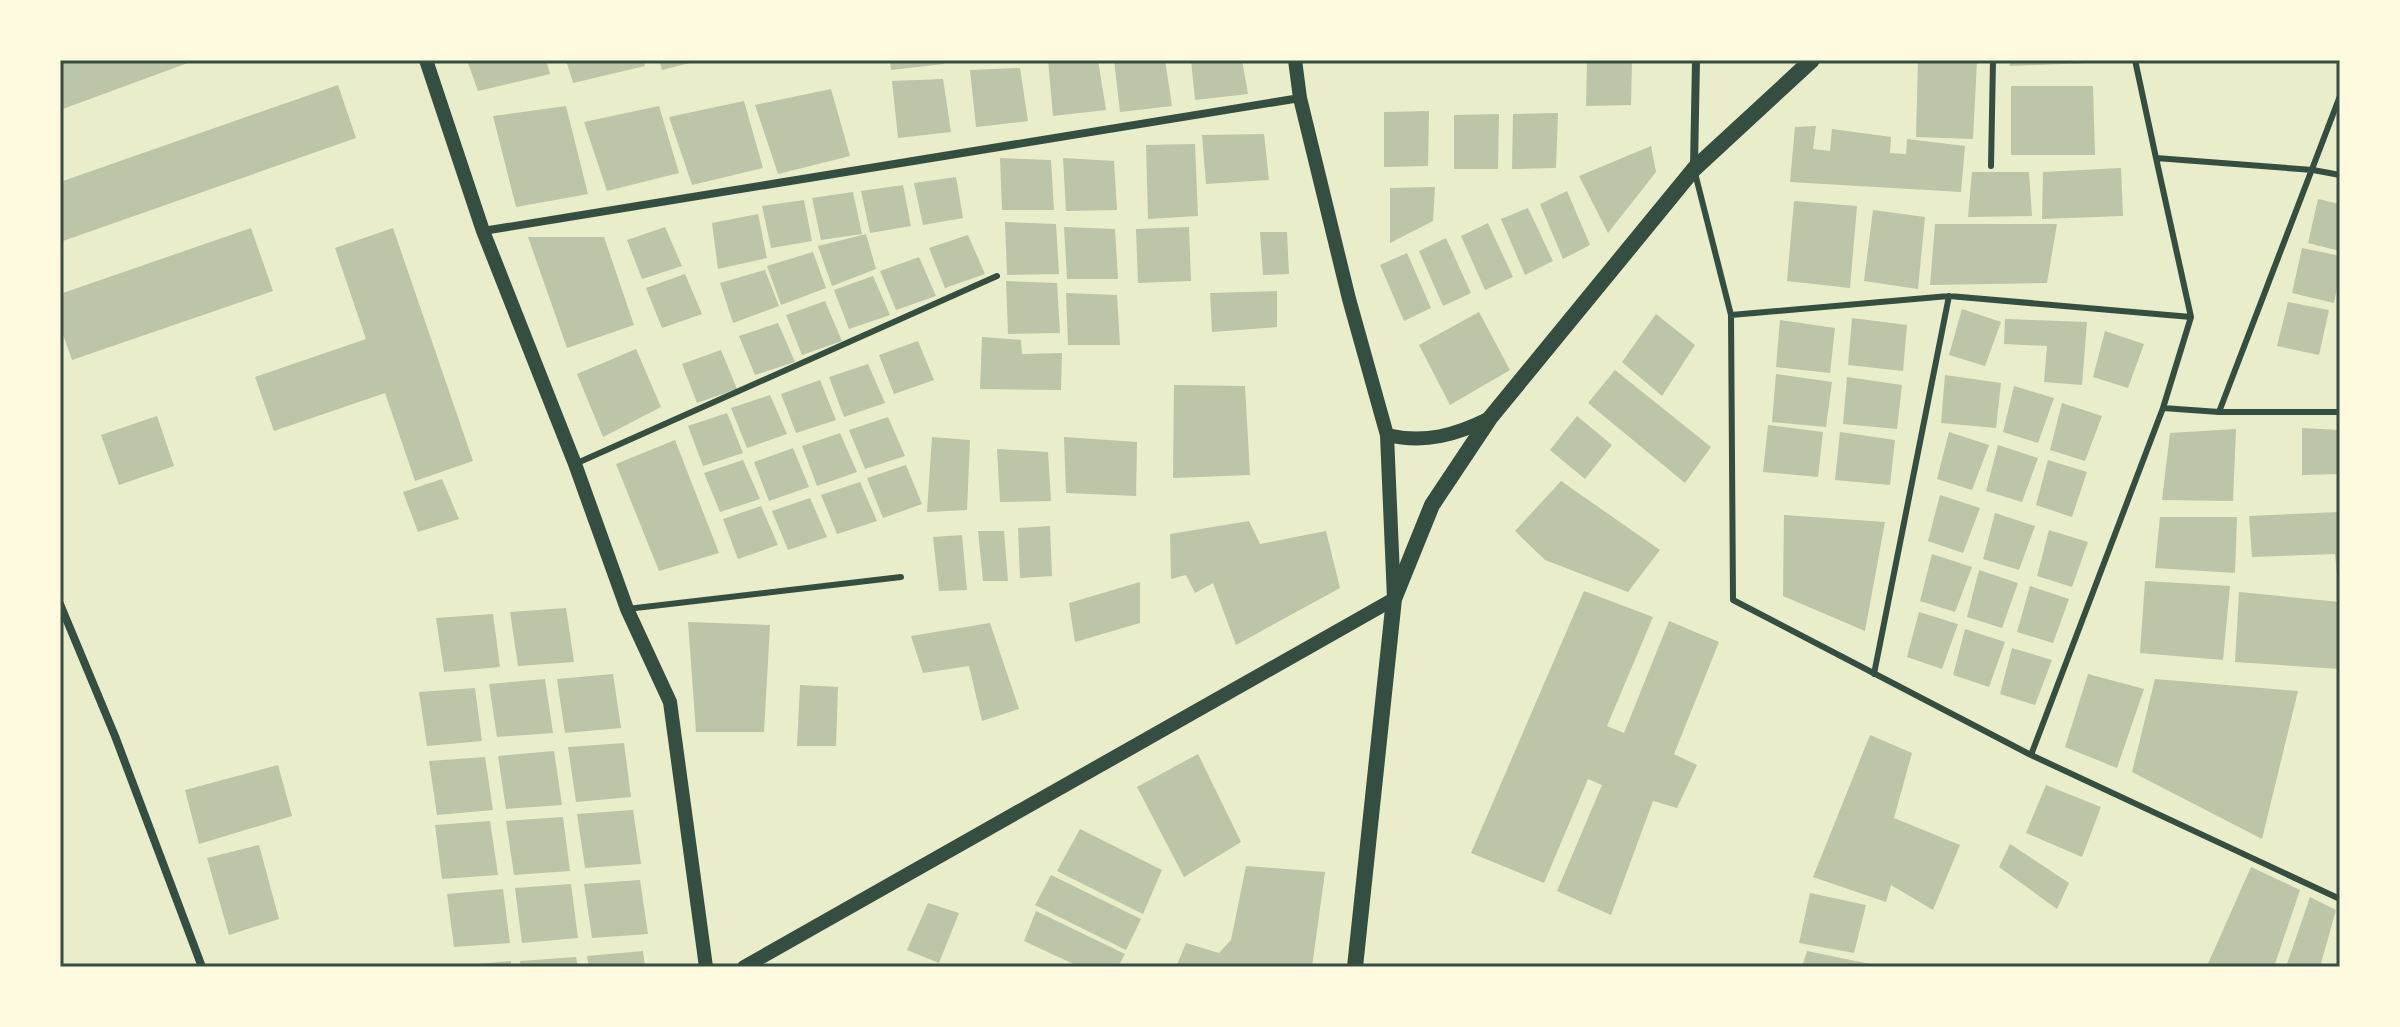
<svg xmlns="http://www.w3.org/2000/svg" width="2400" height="1027" viewBox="0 0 2400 1027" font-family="'PT Serif',serif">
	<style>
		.building { fill: #bcc5a7 }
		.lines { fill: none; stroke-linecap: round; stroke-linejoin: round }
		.service { stroke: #344e41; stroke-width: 6 }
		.minor { stroke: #344e41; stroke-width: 8 }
		.tertiary { stroke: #344e41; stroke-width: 14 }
		.secondary { stroke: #344e41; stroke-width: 16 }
		.neatline { fill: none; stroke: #344e41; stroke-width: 3 }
	</style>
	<rect width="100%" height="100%" fill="#e9edc9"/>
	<!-- building -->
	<path class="building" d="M60,60H196L60,110Z
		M467,60H546L550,74L478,91Z
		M566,60H644L645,66L573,83Z
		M659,60H698V61L662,70Z
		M890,60H943L944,64L891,70Z
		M1048,60H1098L1106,110L1053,116Z
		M1114,60H1165L1172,106L1120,112Z
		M1191,60H1242L1248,94L1195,100Z
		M1587,60H1632L1631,105L1586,106Z
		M1918,60L1977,61L1973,139L1916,137Z
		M2009,60H2087V63L2010,66Z
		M1020,68L1028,121L976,127L970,70Z
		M943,79L951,132L898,138L892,81Z
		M338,85L356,138L60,242V182Z
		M2011,86H2093L2095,155H2011Z
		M831,89L850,156L778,174L755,105Z
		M744,101L763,168L692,185L669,117Z
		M566,106L588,194L516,207L493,116Z
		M659,106L679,173L607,191L584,122Z
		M1429,111L1428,166L1384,167V112Z
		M1558,113L1556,168L1512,169L1513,114Z
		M1499,114L1498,169H1454V115Z
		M1816,126L1813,149L1830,151L1832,129L1891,137L1890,153L1906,154L1907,139L1965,146L1961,192L1790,182L1795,127Z
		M1264,134L1269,180L1206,184L1202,135Z
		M1195,144L1198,216L1148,219L1146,145Z
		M1651,146L1656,172L1608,233L1579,176Z
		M1000,158L1051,160L1054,210H1002Z
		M1063,158L1114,161L1117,210L1066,211Z
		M2121,168L2123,216L2042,219L2043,172Z
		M1972,172H2029L2032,216L1968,217Z
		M956,177L963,218L923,225L914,183Z
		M903,185L911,226L870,233L861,191Z
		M1435,187L1433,221L1390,243V188Z
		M1567,191L1590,245L1563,259L1540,204Z
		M853,192L862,234L821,240L812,198Z
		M2318,199L2340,204V251L2308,243Z
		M804,200L812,241L771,248L762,206Z
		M1794,201L1857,206L1850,288L1787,281Z
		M1528,208L1553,261L1525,275L1501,219Z
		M1873,210L1925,217L1918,289L1864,281Z
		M758,214L767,258L718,269L712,223Z
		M1005,222L1056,224L1059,274L1007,275Z
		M1488,223L1513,277L1485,290L1461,236Z
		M1935,224H2057L2047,283L1930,285Z
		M665,227L682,266L642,279L627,240Z
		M1064,227L1115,229L1118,279H1067Z
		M1189,227L1191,281L1138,283L1136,229Z
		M251,228L273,291L72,360L60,326V294Z
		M393,228L473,461L415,481L385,393L274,431L255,377L366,339L335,248Z
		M1260,232H1287L1289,274L1263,275Z
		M866,234L876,269L832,286L818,246Z
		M968,235L985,274L945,288L929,248Z
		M528,237H604L634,325L567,348Z
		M1446,238L1471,293L1443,306L1419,251Z
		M2302,248L2340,256V275L2334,303L2292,293Z
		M813,252L826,288L781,305L767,266Z
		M1407,253L1431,308L1404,321L1380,265Z
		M919,257L936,296L896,310L880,271Z
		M765,270L779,306L733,323L720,283Z
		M685,274L702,314L662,328L646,288Z
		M873,276L890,315L849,329L834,290Z
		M1006,281L1057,283L1060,333L1008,334Z
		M1277,291V327L1212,332L1210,293Z
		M1066,293L1117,295L1120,345H1068Z
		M825,301L842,341L802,355L786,315Z
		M2288,302L2329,310L2319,355L2277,346Z
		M1962,309L2001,322L1985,366L1949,355Z
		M1479,312L1510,370L1450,405L1419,345Z
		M1656,314L1695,345L1662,396L1622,362Z
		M1852,318L1907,325L1903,371L1848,365Z
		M2005,319L2087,322L2082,385L2044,382L2047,346L2004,344Z
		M1780,320L1835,328L1830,373L1776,367Z
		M778,323L795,362L755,375L739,336Z
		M2105,331L2144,344L2128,388L2093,377Z
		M982,337L1021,340L1022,354L1062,353L1061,390L980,389Z
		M918,341L934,380L894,394L879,355Z
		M636,349L661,407L603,437L577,374Z
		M721,350L737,389L697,403L682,364Z
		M868,364L885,403L844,417L829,377Z
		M1615,370L1711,447L1685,483L1588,403Z
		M1776,374L1832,382L1826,427L1772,422Z
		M1945,375L2001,383L1996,428L1941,423Z
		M1847,377L1902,385L1897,429L1843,424Z
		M820,380L836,420L796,433L781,394Z
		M1174,385L1245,386L1250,475L1173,478Z
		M2014,386L2054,398L2038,443L2003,432Z
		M770,395L787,434L747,448L731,408Z
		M2062,403L2102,416L2085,461L2050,450Z
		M727,413L743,453L703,466L688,426Z
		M157,416L174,466L119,485L101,435Z
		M1577,416L1612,445L1585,479L1550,450Z
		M888,417L905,456L865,469L849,430Z
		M1768,425L1823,432L1818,477L1763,472Z
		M2302,428L2340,430V474L2302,475Z
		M2236,429L2233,501L2162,500L2170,433Z
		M1840,432L1895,440L1890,485L1835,480Z
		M1949,432L1989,445L1972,490L1937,479Z
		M840,433L857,472L817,486L802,446Z
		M932,437L970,440L967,510L927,512Z
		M1064,437L1137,442L1136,496L1066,493Z
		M675,440L719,553L659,571L616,464Z
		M1998,445L2038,458L2022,502L1986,491Z
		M793,448L809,487L769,501L754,462Z
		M997,449L1048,452L1051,501L1000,502Z
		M743,460L760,499L720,512L704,473Z
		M2048,460L2087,472L2072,517L2036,505Z
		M906,465L922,504L883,518L867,478Z
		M442,479L459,519L418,532L403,492Z
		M1561,481L1660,550L1628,592L1545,560L1515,531Z
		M860,482L877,521L837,534L821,495Z
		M1940,495L1980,508L1963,553L1928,541Z
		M810,498L827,537L788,550L772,511Z
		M761,506L778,545L738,559L723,519Z
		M2340,512V584H2338L2335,554L2252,557L2249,516Z
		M1995,513L2035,526L2019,570L1983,559Z
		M1784,515L1885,522L1865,631L1783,596Z
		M2160,517H2237L2235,573L2155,568Z
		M1249,521L1260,544L1326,531L1340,588L1236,645L1213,583L1195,593L1186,575L1171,579L1170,534Z
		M1050,526L1052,576L1020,578L1018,528Z
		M2049,530L2088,542L2072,587L2037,576Z
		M978,531H1004L1008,581H983Z
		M962,535L967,590L939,591L933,537Z
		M1932,554L1972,567L1955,612L1920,601Z
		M1979,570L2018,583L2002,628L1967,617Z
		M2145,581L2230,586L2223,660L2140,653Z
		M1140,582V623L1075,642L1069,603Z
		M2030,586L2069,599L2053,643L2017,632Z
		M1584,591L1653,617L1607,726L1624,733L1669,621L1719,642L1674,754L1697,765L1677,808L1653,801L1611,915L1557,891L1602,785L1588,779L1544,883L1471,853Z
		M2239,592L2340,602V669L2235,662Z
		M566,608L574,662L518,666L510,612Z
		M1919,612L1958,624L1942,669L1907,657Z
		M493,614L500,667L444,672L436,618Z
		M688,622L770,625L764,732H696Z
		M990,623L1019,709L982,721L969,666L923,673L911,636Z
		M1965,629L2005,642L1989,687L1953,675Z
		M2012,648L2052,660L2035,705L2000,694Z
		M613,674L621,728L565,733L557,679Z
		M2088,674L2144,689L2117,768L2065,747Z
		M545,679L553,733L497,737L489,684Z
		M2155,679L2298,691L2262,839L2132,772Z
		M800,685L838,687L836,746H797Z
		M475,688L482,741L427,746L419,692Z
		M1870,735L1912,753L1894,818L1960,845L1933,910L1891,885L1886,902L1813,877Z
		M624,743L631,797L576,802L568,747Z
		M554,751L562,805L506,809L498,756Z
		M1198,754L1241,842L1184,877L1137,787Z
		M485,757L493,810L437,815L429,761Z
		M278,765L292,816L199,844L185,790Z
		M2046,785L2101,807L2082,857L2026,833Z
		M633,810L641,864L585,868L577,814Z
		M563,817L570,871L514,875L506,821Z
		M490,821L498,875L442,879L435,825Z
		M1080,829L1162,870L1143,914L1057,871Z
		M2010,844L2069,883L2057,909L1999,867Z
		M259,845L279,919L229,935L207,858Z
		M1246,866L1325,872L1312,967H1176L1186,943L1219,953L1231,940Z
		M2251,867L2300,890L2274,967L2207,966Z
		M1051,875L1141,919L1126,950L1035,905Z
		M640,880L648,934L592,938L584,884Z
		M571,884L578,938L522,943L515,888Z
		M503,889L510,943L454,947L447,894Z
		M1810,893L1866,905L1854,953L1799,943Z
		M2310,897L2336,910L2320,967H2286Z
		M928,903L959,913L939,963L907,950Z
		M1036,911L1125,954L1118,967H1080L1024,941Z
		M643,951L645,967H589L587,956Z
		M1807,951L1870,964L1868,967H1802Z
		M576,957L578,967H521L520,961Z
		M511,961V967H467V965Z"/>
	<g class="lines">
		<!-- service -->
		<path class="service" d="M2135,60L2156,158L2313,170L2340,175
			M2156,158L2191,317L2163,408
			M1991,166L1993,60
			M1695,173L1731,315L1733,600L2031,755L2340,899
			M1731,315L1949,296L2191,317
			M2219,412L2340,96
			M575,464L997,276
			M627,609L901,577
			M1874,674L1949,296
			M2031,755L2163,408L2219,412H2340"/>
		<!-- minor -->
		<path class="minor" d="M1694,167L1696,60
			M483,231L1300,98
			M60,604L115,736L202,967"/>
		<!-- tertiary -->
		<path class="tertiary" d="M426,60L483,231L575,464L627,609L670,702L706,967
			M1387,435C1425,444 1456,435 1490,418
			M744,967L1394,599L1387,435L1349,299L1300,98L1295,60"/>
		<!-- secondary -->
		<path class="secondary" d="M1355,967L1394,599L1432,505L1490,418L1694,169L1812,60"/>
	</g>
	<!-- border -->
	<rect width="2400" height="1027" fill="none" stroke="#fefae0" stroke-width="124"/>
	<rect x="62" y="62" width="2276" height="903" class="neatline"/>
</svg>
